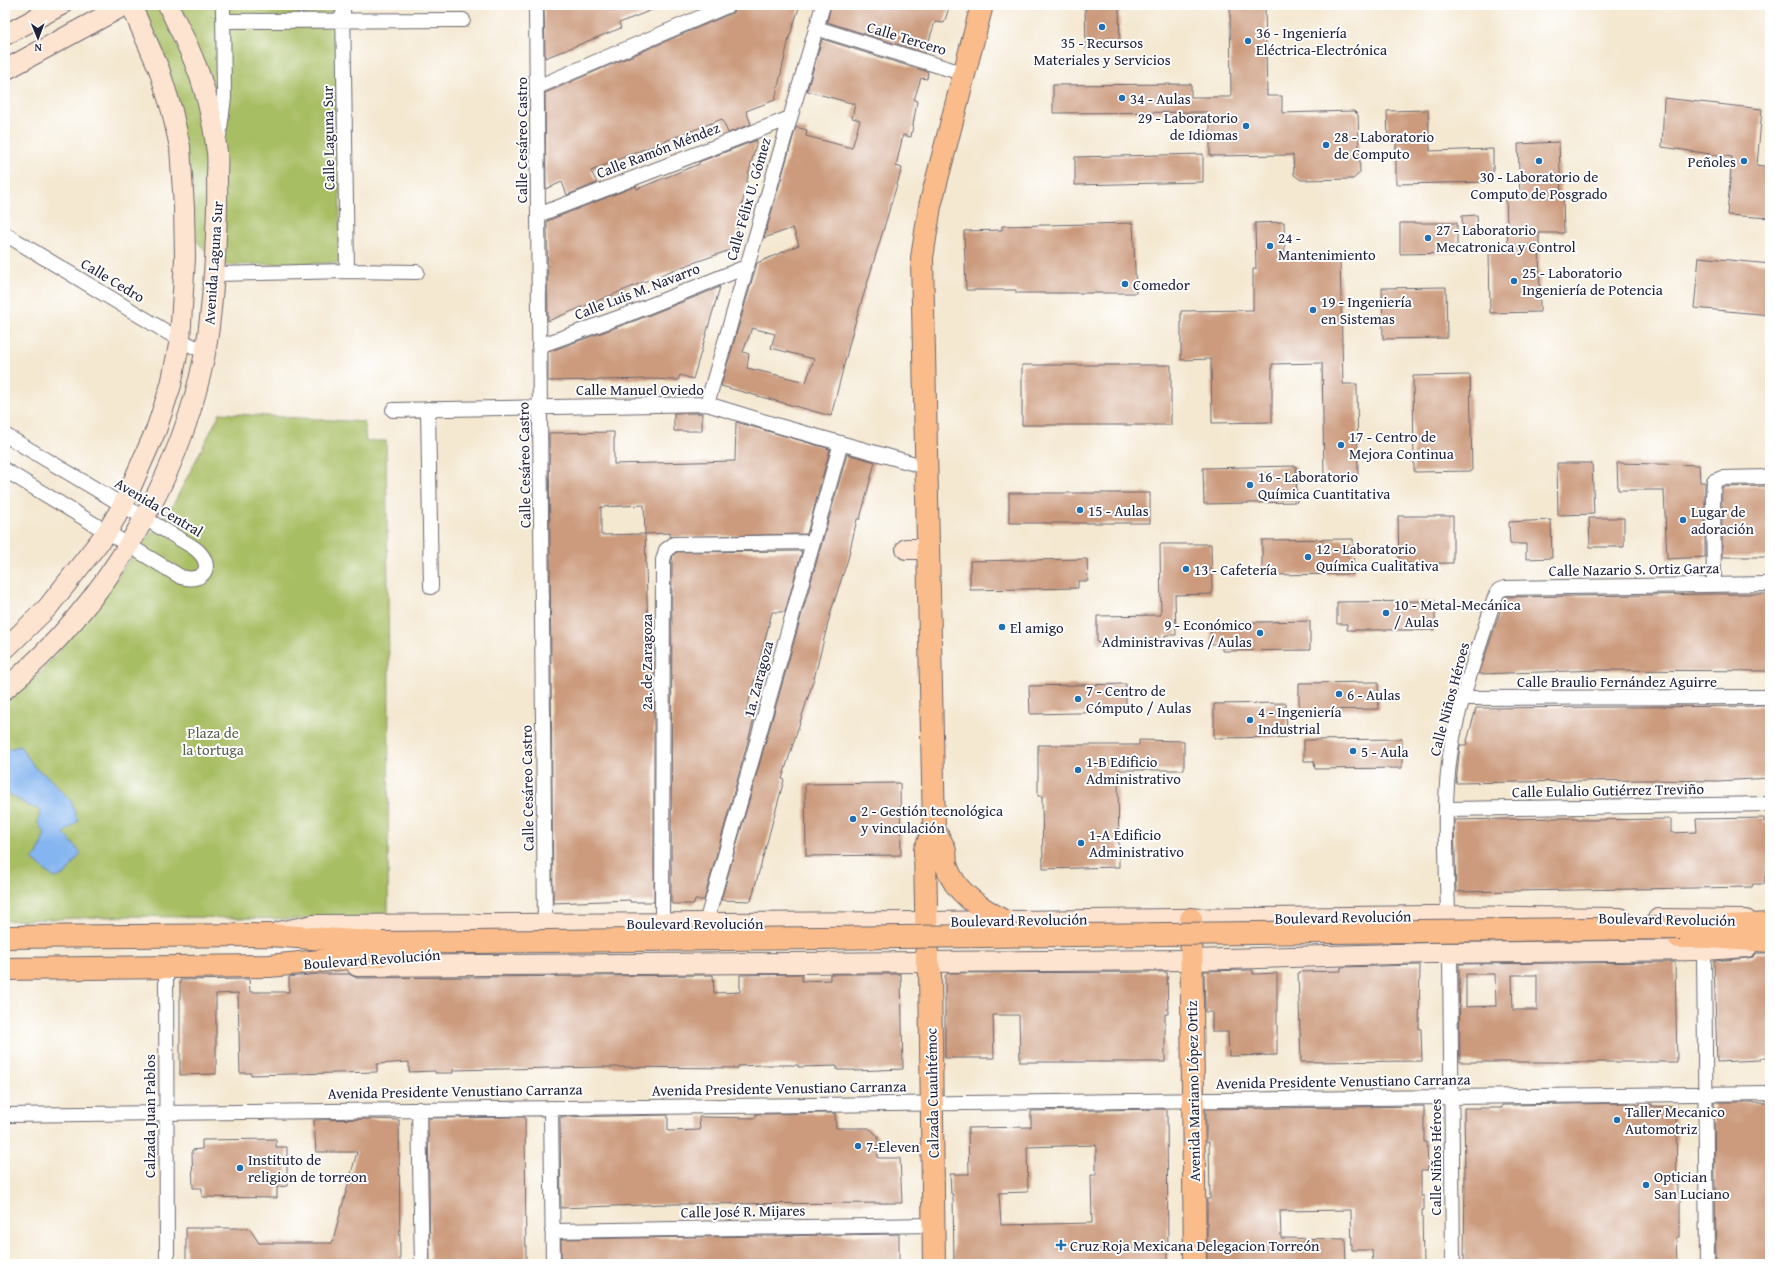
<svg xmlns="http://www.w3.org/2000/svg" width="1775" height="1269" viewBox="0 0 1775 1269" font-family="'Gentium Book Plus',serif">
	<style>
		.green { fill: #a8be63; stroke: #65704f }
		.water { fill: #85b5f0; stroke: #546c96 }
		.building { fill: #cc9b7e; fill-rule: evenodd }
		.lines { fill: none; stroke-linecap: round; stroke-linejoin: round }
		.street-casing { stroke: #6c6770; stroke-width: 16 }
		.secondary-casing { stroke: #6c6770; stroke-width: 22 }
		.primary-casing { stroke: #6c6770; stroke-width: 24 }
		.street { stroke: #fff; stroke-width: 14 }
		.secondary { stroke: #fde4d0; stroke-width: 20 }
		.primary { stroke: #f9bc8a; stroke-width: 22 }
		.primary-bridge-casing { stroke: #6c6770; stroke-width: 24; stroke-linecap: butt }
		.primary-bridge { stroke: #f9bc8a; stroke-width: 22 }
		.poi-dot { fill: #1f6fb2; stroke: #fff; stroke-width: 1.5 }
		.labels { text-anchor: middle; dominant-baseline: central; stroke-width: 4; stroke-linejoin: round; paint-order: stroke }
		.poi-label { font-size: 15px; fill: #22223b; stroke: #fff; text-anchor: start }
		.street-label { font-size: 15px; fill: #22223b; stroke: #fff }
		.park-label { font-size: 15px; fill: #58604b; stroke: #fff }
	</style>
	<rect width="100%" height="100%" fill="#fff"/>
	<filter id="ink" filterUnits="userSpaceOnUse"><feTurbulence type="fractalNoise" baseFrequency=".025" numOctaves="2"/><feDisplacementMap in="SourceGraphic" scale="8" xChannelSelector="R" yChannelSelector="G"/><feConvolveMatrix kernelMatrix="1 2 1 2 8 2 1 2 1" color-interpolation-filters="sRGB"/></filter>
	<filter id="wash" filterUnits="userSpaceOnUse"><feTurbulence type="fractalNoise" baseFrequency=".012" numOctaves="4" result="noise"/><feDisplacementMap in="SourceGraphic" scale="16" xChannelSelector="R" yChannelSelector="G"/><feGaussianBlur stdDeviation="0.9" result="paint"/><feColorMatrix in="noise" values="0 0 0 0 0 0 0 0 0 0 0 0 0 0 0 0 0 1.4 0 .05"/><feComposite in="paint" operator="in"/></filter>
	<g filter="url(#wash)">
		<rect width="100%" height="100%" fill="#f4e8d1"/>
		<!-- green -->
		<path class="green" d="M151,5H339L340,263L220,265L191,236L144,10Z
			M220,413L364,422L366,441H386L389,670L388,921L129,916L5,921V701L37,676L75,632L127,563L173,505Z"/>
		<!-- water -->
		<path class="water" d="M20,746L36,769L47,776L71,801L78,821L64,833L81,853L65,875L54,878L32,859L37,855L45,834L38,823L40,810L27,805L6,792L5,750Z"/>
		<g id="blocks">
			<!-- building -->
			<path class="building" d="M544,5H662V6L619,23L621,28L545,58Z
				M740,5H800L789,38L775,100L746,111L751,124L728,133L722,119L624,157L591,171L597,183L567,195L562,182L546,189L545,93L732,13Z
				M831,5H950L944,23L935,22L925,53L827,22Z
				M1085,5H1119L1120,48L1086,49Z
				M1230,5H1265L1267,96H1282V113L1354,111L1358,115L1360,173L1353,179L1301,180L1294,175L1293,155L1210,156V112L1053,113V85L1191,84V97H1231Z
				M822,39L928,72L927,79L921,78L914,100L917,101L911,137L903,135L896,166L902,168L853,330L831,416L721,386L757,263L799,245L793,228L764,238L796,127L807,130L806,136L852,148L860,120L852,118L855,104L807,91ZM752,328L775,334L771,348L814,359L806,382L747,368L749,354L743,352Z
				M1664,98L1762,109L1757,165L1770,167V218L1727,215L1732,157L1662,147Z
				M1428,110L1430,151L1493,149V182L1396,184V140L1388,141L1387,111Z
				M757,140L748,176L733,249L673,270L548,321L547,221L636,186L637,189L699,164V162Z
				M1559,142L1561,197H1563L1564,233H1539L1540,312L1490,313L1489,250H1508L1506,198L1520,197L1518,144Z
				M1203,154V182L1075,185V157Z
				M1477,215L1478,233L1463,234L1462,216Z
				M1284,222L1285,257L1340,256L1343,384H1357L1358,477H1324L1322,363L1272,364V422L1212,423L1211,359L1181,360V311L1253,310V269H1256L1255,223Z
				M1133,223L1136,293H1016V290H966L964,231L1002,230V226Z
				M1400,223H1457V253L1400,254Z
				M1699,257L1770,264V315L1694,308Z
				M720,287L693,379L680,375L678,380H673L651,379L548,381V352L637,320Z
				M1446,287L1447,338L1383,339L1382,288Z
				M1022,365H1171V425H1022Z
				M1470,375L1472,471L1414,472L1413,376Z
				M674,413H702V431H674Z
				M736,422L830,449L807,534L670,537V533L645,534L648,631H654V902H630V900L553,903L549,433L614,432V464L735,461ZM644,505L645,534L601,535V507Z
				M847,454L875,462L860,519H857L848,559L831,611L815,675L782,779L784,780L751,901L721,900Z
				M1557,463H1592L1594,514L1558,515Z
				M1617,463L1699,465L1700,482H1705V557L1667,559L1664,490H1618Z
				M1296,466L1297,502L1204,504L1203,468Z
				M1770,486V557H1722V487Z
				M1009,493H1150V523H1009Z
				M1398,516H1453V563L1399,564Z
				M1589,518H1624V547H1590Z
				M1551,520L1552,558L1526,559V544H1510L1509,522Z
				M1353,539L1354,574L1262,575V540Z
				M1160,544H1211L1212,594L1175,595L1176,635H1165V642L1097,643V616L1161,615Z
				M802,551L785,612H772L745,717L754,719L704,900H695L694,904H672L671,902L672,561L673,555L677,552Z
				M1087,559L1088,581H1078V588L970,590V561Z
				M1714,594H1770V671L1601,670L1479,674L1505,597Z
				M1435,601V630H1347V624H1337V602Z
				M1310,621V650L1222,651V644H1211V623Z
				M1378,682L1379,709L1299,710V683Z
				M1126,684V712L1030,714L1029,686Z
				M1286,703L1287,737L1214,738V704Z
				M1770,706V778L1718,781L1647,780L1456,783L1460,745H1466L1476,708Z
				M1402,739V768L1315,769L1314,761H1304V740Z
				M1139,740L1184,741V770H1118L1119,867L1043,869L1042,796H1038V745H1139Z
				M900,783L901,855L806,856L805,784Z
				M1556,818H1578V820L1671,819V833L1697,832L1696,819L1764,818V822H1770V876H1765V884H1753L1752,887L1456,892L1454,820Z
				M1757,953H1770V1058H1760V1060L1717,1062L1714,961L1748,958L1753,957Z
				M1675,962L1677,1062H1460L1459,964ZM1466,974H1495L1496,1006L1466,1007ZM1512,975H1537V1010H1513Z
				M1420,965L1419,1029H1421L1422,1061L1301,1062L1298,972L1341,971V967Z
				M1253,970V974L1277,973V1055L1229,1056L1228,1032H1212V1012H1205L1204,971Z
				M1167,972L1168,1014H1165V1062H1020L1019,1015H993L994,1058H945V976L948,973Z
				M320,974H349L357,978L713,975L714,993L740,992V975L802,974V981L830,980V974H901L903,1069L855,1071V1070H837V1066L798,1067V1065H763L738,1066V1068L604,1067L453,1070V1073H435V1071L409,1072V1062L377,1064V1072L251,1075V1073H240L238,993L216,994V1074L180,1075V980L249,979L250,992H289V977Z
				M1714,1102H1753V1103H1770V1264H1716Z
				M1628,1103V1105L1652,1104V1106L1676,1107L1677,1198H1680V1224H1679V1237H1676L1677,1264H1464L1465,1173L1464,1108H1502V1105H1512Z
				M1424,1106V1142H1427L1428,1170H1421V1196H1424V1210H1422L1423,1264H1373L1372,1250H1352L1351,1210L1280,1211L1281,1238L1345,1239L1346,1264H1207V1199H1210L1209,1142H1206V1109Z
				M1167,1109L1168,1264H954L953,1194H951L950,1174H969L968,1128L1031,1127V1111ZM1096,1145V1175H1091L1092,1223L1001,1225L999,1193L1028,1192L1027,1147Z
				M835,1113L836,1128H869L878,1136V1158H900L902,1203L667,1204L561,1208L560,1117L668,1115V1131L700,1130L699,1117L756,1118V1114Z
				M525,1117L526,1264H430L428,1118Z
				M370,1119L399,1120L400,1264H186V1228H249L259,1243H332L357,1152H316L314,1120Z
				M276,1139V1147H287V1186L277,1187V1198L202,1197V1188H193L192,1150L202,1149V1140Z
				M899,1234V1264H561V1239Z"/>
		</g>
	</g>
	<g filter="url(#ink)">
		<use href="#blocks" fill-opacity="0" stroke="#6c6770" stroke-width="1"/>
		<g class="lines">
			<defs>
				<path id="street" d="M343,5L347,271
					M536,5L545,924
					M223,21L463,20
					M816,28L965,74
					M537,87L729,5
					M219,136L224,98L223,5
					M538,215L790,118
					M5,234L180,340L205,352
					M214,274L347,271L417,272
					M539,346L634,312L746,267
					M707,404L823,5
					M428,409L431,587
					M393,410L707,404L779,426L926,467
					M5,435L193,547C216,563 206,584 181,577L5,470
					M1714,585L1713,497L1714,481L1722,478L1770,477
					M1464,698L1770,697
					M1447,809L1770,804
					M1448,916C1447,861 1442,804 1451,749C1459,700 1480,645 1495,597L1499,590L1505,588L1770,584
					M662,923L663,560L666,550L674,544L813,542
					M706,923L841,443
					M1704,950L1707,1264
					M1450,954L1453,1264
					M166,967L167,1264
					M551,1108L553,1264
					M419,1109L422,1264
					M5,1115L1770,1093
					M552,1231L934,1225"/>
				<path id="secondary" d="M5,35L61,5
					M5,70L125,5
					M906,549H928
					M5,649L48,607L107,532L123,505L156,430L171,385L180,340L185,258L184,207L180,147L172,111L159,69L131,5
					M5,689C105,605 180,481 205,353C211,322 213,289 215,258C216,231 218,205 217,178C217,170 218,160 217,152C213,120 205,86 192,56C185,39 176,22 168,5
					M1658,919L1746,920
					M279,932L313,925L926,922L1431,916L1620,918
					M357,966L1192,960L1431,953L1704,950L1747,947"/>
				<path id="primary" d="M934,829C937,836 943,844 945,851C946,856 945,862 947,867C955,893 981,908 1002,920
					M1191,919L1195,1264
					M1727,926L1770,924
					M5,937L269,935L382,943
					M1679,937H1710L1770,941
					M5,969L269,966L381,955
					M934,1264L930,973L927,962L925,850L934,829L922,258L930,206L982,5"/>
			</defs>
			<!-- street casing -->
			<use href="#street" class="street-casing"/>
			<!-- secondary casing -->
			<use href="#secondary" class="secondary-casing"/>
			<!-- primary casing -->
			<use href="#primary" class="primary-casing"/>
			<!-- street -->
			<use href="#street" class="street"/>
			<!-- secondary -->
			<use href="#secondary" class="secondary"/>
			<!-- primary -->
			<use href="#primary" class="primary"/>
			<defs>
				<path id="primary-bridge" d="M382,943L1680,928"/>
			</defs>
			<!-- primary-bridge casing -->
			<use href="#primary-bridge" class="primary-bridge-casing"/>
			<!-- primary-bridge -->
			<use href="#primary-bridge" class="primary-bridge"/>
		</g>
	</g>
	<!-- markers -->
	<g class="poi-dot">
		<circle cx="1102" cy="27" r="4"/>
		<circle cx="1248" cy="41" r="4"/>
		<circle cx="1122" cy="98" r="4"/>
		<circle cx="1246" cy="126" r="4"/>
		<circle cx="1326" cy="145" r="4"/>
		<circle cx="1539" cy="161" r="4"/>
		<circle cx="1744" cy="161" r="4"/>
		<circle cx="1428" cy="238" r="4"/>
		<circle cx="1270" cy="246" r="4"/>
		<circle cx="1514" cy="281" r="4"/>
		<circle cx="1125" cy="284" r="4"/>
		<circle cx="1313" cy="310" r="4"/>
		<circle cx="1341" cy="445" r="4"/>
		<circle cx="1250" cy="485" r="4"/>
		<circle cx="1080" cy="510" r="4"/>
		<circle cx="1683" cy="520" r="4"/>
		<circle cx="1308" cy="557" r="4"/>
		<circle cx="1186" cy="569" r="4"/>
		<circle cx="1386" cy="613" r="4"/>
		<circle cx="1002" cy="627" r="4"/>
		<circle cx="1260" cy="633" r="4"/>
		<circle cx="1339" cy="694" r="4"/>
		<circle cx="1078" cy="699" r="4"/>
		<circle cx="1250" cy="720" r="4"/>
		<circle cx="1353" cy="751" r="4"/>
		<circle cx="1078" cy="770" r="4"/>
		<circle cx="853" cy="819" r="4"/>
		<circle cx="1081" cy="843" r="4"/>
		<circle cx="1617" cy="1120" r="4"/>
		<circle cx="858" cy="1146" r="4"/>
		<circle cx="240" cy="1168" r="4"/>
		<circle cx="1646" cy="1185" r="4"/>
		<path d="M1059 1239h4v4h4v4h-4v4h-4v-4h-4v-4h4z"/>
	</g>
	<g class="labels">
		<!-- poi labels -->
		<g class="poi-label">
			<text x="1256" y="32">36 - Ingeniería<tspan x="1256" dy="17">Eléctrica-Electrónica</tspan></text>
			<text x="1102" y="42" text-anchor="middle">35 - Recursos<tspan x="1102" dy="17">Materiales y Servicios</tspan></text>
			<text x="1130" y="98">34 - Aulas</text>
			<text x="1238" y="117" text-anchor="end">29 - Laboratorio<tspan x="1238" dy="17">de Idiomas</tspan></text>
			<text x="1334" y="136">28 - Laboratorio<tspan x="1334" dy="17">de Computo</tspan></text>
			<text x="1736" y="161" text-anchor="end">Peñoles</text>
			<text x="1539" y="176" text-anchor="middle">30 - Laboratorio de<tspan x="1539" dy="17">Computo de Posgrado</tspan></text>
			<text x="1436" y="229">27 - Laboratorio<tspan x="1436" dy="17">Mecatronica y Control</tspan></text>
			<text x="1278" y="237">24 -<tspan x="1278" dy="17">Mantenimiento</tspan></text>
			<text x="1522" y="272">25 - Laboratorio<tspan x="1522" dy="17">Ingeniería de Potencia</tspan></text>
			<text x="1133" y="284">Comedor</text>
			<text x="1321" y="301">19 - Ingeniería<tspan x="1321" dy="17">en Sistemas</tspan></text>
			<text x="1349" y="436">17 - Centro de<tspan x="1349" dy="17">Mejora Continua</tspan></text>
			<text x="1258" y="476">16 - Laboratorio<tspan x="1258" dy="17">Química Cuantitativa</tspan></text>
			<text x="1088" y="510">15 - Aulas</text>
			<text x="1691" y="511">Lugar de<tspan x="1691" dy="17">adoración</tspan></text>
			<text x="1316" y="548">12 - Laboratorio<tspan x="1316" dy="17">Química Cualitativa</tspan></text>
			<text x="1194" y="569">13 - Cafetería</text>
			<text x="1394" y="604">10 - Metal-Mecánica<tspan x="1394" dy="17">/ Aulas</tspan></text>
			<text x="1252" y="624" text-anchor="end">9 - Económico<tspan x="1252" dy="17">Administravivas / Aulas</tspan></text>
			<text x="1010" y="627">El amigo</text>
			<text x="1086" y="690">7 - Centro de<tspan x="1086" dy="17">Cómputo / Aulas</tspan></text>
			<text x="1347" y="694">6 - Aulas</text>
			<text x="1258" y="711">4 - Ingeniería<tspan x="1258" dy="17">Industrial</tspan></text>
			<text x="1361" y="751">5 - Aula</text>
			<text x="1086" y="761">1-B Edificio<tspan x="1086" dy="17">Administrativo</tspan></text>
			<text x="861" y="810">2 - Gestión tecnológica<tspan x="861" dy="17">y vinculación</tspan></text>
			<text x="1089" y="834">1-A Edificio<tspan x="1089" dy="17">Administrativo</tspan></text>
			<text x="1625" y="1111">Taller Mecanico<tspan x="1625" dy="17">Automotriz</tspan></text>
			<text x="866" y="1146">7-Eleven</text>
			<text x="248" y="1159">Instituto de<tspan x="248" dy="17">religion de torreon</tspan></text>
			<text x="1654" y="1176">Optician<tspan x="1654" dy="17">San Luciano</tspan></text>
			<text x="1070" y="1245">Cruz Roja Mexicana Delegacion Torreón</text>
		</g>
		<!-- street labels -->
		<g class="street-label">
			<text transform="translate(907 38) rotate(17)">Calle Tercero</text>
			<text transform="translate(328 138) rotate(-91)">Calle Laguna Sur</text>
			<text transform="translate(521 140) rotate(-90)">Calle Cesáreo Castro</text>
			<text transform="translate(658 150) rotate(-21)">Calle Ramón Méndez</text>
			<text transform="translate(748 199) rotate(-74)">Calle Félix U. Gómez</text>
			<text transform="translate(213 263) rotate(-86)">Avenida Laguna Sur</text>
			<text transform="translate(113 280) rotate(31)">Calle Cedro</text>
			<text transform="translate(637 291) rotate(-21)">Calle Luis M. Navarro</text>
			<text x="640" y="389">Calle Manuel Oviedo</text>
			<text transform="translate(524 465) rotate(-91)">Calle Cesáreo Castro</text>
			<text transform="translate(159 507) rotate(31)">Avenida Central</text>
			<text transform="translate(1634 569) rotate(-1)">Calle Nazario S. Ortiz Garza</text>
			<text transform="translate(646 662) rotate(-90)">2a. de Zaragoza</text>
			<text transform="translate(758 679) rotate(-75)">1a. Zaragoza</text>
			<text x="1617" y="681">Calle Braulio Fernández Aguirre</text>
			<text transform="translate(1449 699) rotate(-75)">Calle Niños Héroes</text>
			<text transform="translate(527 788) rotate(-91)">Calle Cesáreo Castro</text>
			<text transform="translate(1608 790) rotate(-1)">Calle Eulalio Gutiérrez Treviño</text>
			<text transform="translate(1343 917) rotate(-1)">Boulevard Revolución</text>
			<text transform="translate(1667 919) rotate(1)">Boulevard Revolución</text>
			<text transform="translate(1019 920) rotate(-1)">Boulevard Revolución</text>
			<text x="695" y="923">Boulevard Revolución</text>
			<text transform="translate(372 959) rotate(-4)">Boulevard Revolución</text>
			<text transform="translate(1343 1081) rotate(-1)">Avenida Presidente Venustiano Carranza</text>
			<text transform="translate(779 1088) rotate(-1)">Avenida Presidente Venustiano Carranza</text>
			<text transform="translate(455 1091) rotate(-1)">Avenida Presidente Venustiano Carranza</text>
			<text transform="translate(1193 1091) rotate(-91)">Avenida Mariano López Ortiz</text>
			<text transform="translate(932 1093) rotate(-91)">Calzada Cuauhtémoc</text>
			<text transform="translate(149 1116) rotate(-90)">Calzada Juan Pablos</text>
			<text transform="translate(1435 1157) rotate(-90)">Calle Niños Héroes</text>
			<text transform="translate(743 1211) rotate(-1)">Calle José R. Mijares</text>
		</g>
		<!-- park labels -->
		<g class="park-label">
			<text x="213" y="732">Plaza de<tspan x="213" dy="17">la tortuga</tspan></text>
		</g>
	</g>
	<!-- margin -->
	<rect width="1775" height="1269" fill="none" stroke="#fff" stroke-width="20"/>
	<!-- north arrow -->
	<g transform="translate(38 38) rotate(179)" stroke="#ffffff" stroke-width="3" paint-order="stroke">
	<path d="M0-3L7 15L0 10L-7 15Z" fill="#22223b"/>
	<text y="-6" font-size="11" font-weight="bold" text-anchor="middle" fill="#22223b">N</text>
	</g>
</svg>
